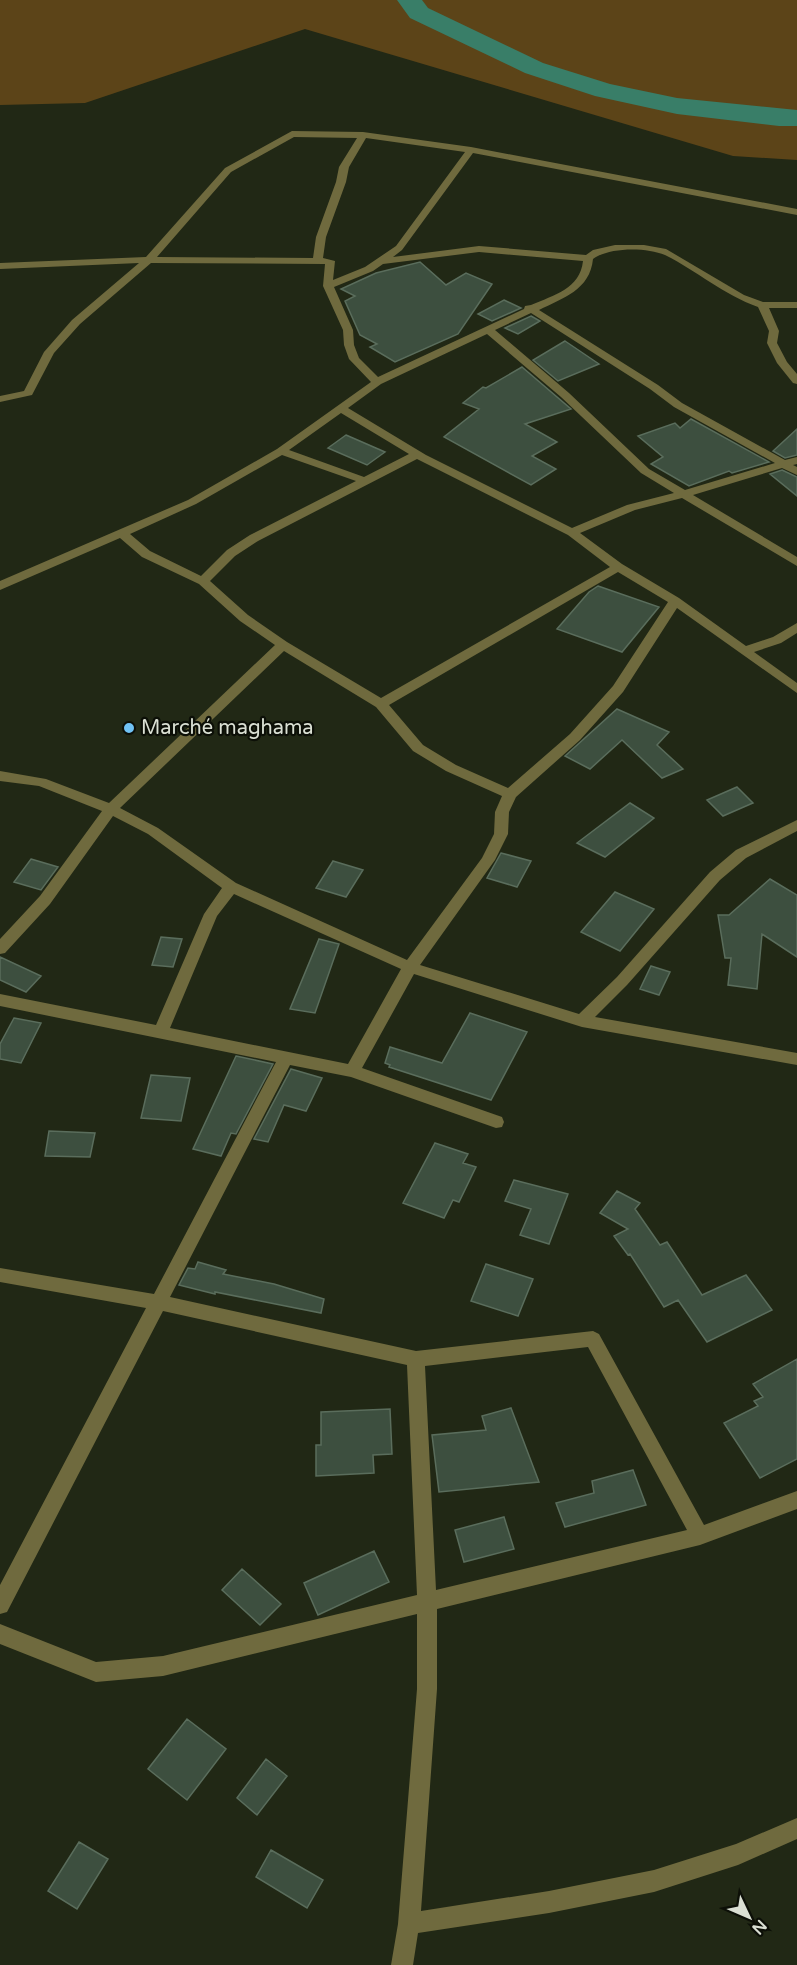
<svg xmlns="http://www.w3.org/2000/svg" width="797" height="1965" viewBox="0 0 797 1965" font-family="'Varela Round',sans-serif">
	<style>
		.green { fill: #5c4418 }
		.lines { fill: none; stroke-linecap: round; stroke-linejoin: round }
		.river { fill: #397e68; fill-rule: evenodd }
		.building { fill: #3d4f3f; stroke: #5a6d5c; stroke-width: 1.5 }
		.minor { fill: #6f6a3e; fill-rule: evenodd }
		.poi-dot { fill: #70c2f4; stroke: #0c0f07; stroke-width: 2 }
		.labels { text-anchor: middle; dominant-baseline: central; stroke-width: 4.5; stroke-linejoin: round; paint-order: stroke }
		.poi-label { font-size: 20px; fill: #dadfd3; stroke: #0c0f07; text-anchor: start }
	</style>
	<rect width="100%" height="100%" fill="#212815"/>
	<!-- green -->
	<path class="green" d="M0,0H797V160L733,156L305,29L85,103L0,105Z"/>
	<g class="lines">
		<!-- river -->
		<path class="river" d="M397,0H422L428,8L543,63L610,84L677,98L797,110V126H779L677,114L595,96L525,73L410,18Z"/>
	</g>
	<!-- building -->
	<path class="building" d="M420,262L446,285L466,273L492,284L458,334L395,362L370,347L377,344L360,335L345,301L355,296L341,289L376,273Z
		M504,300L521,308L492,321L478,314Z
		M531,316L540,321L518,334L505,328Z
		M565,341L599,364L558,381L533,360Z
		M522,367L571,409L525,424L557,442L532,456L556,469L531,485L444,437L479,409L463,403L483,387L486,388Z
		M691,419L769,462L732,473L729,471L689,486L651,464L663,457L638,436L675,423L680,428Z
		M797,429V455L785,458L773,451Z
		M346,435L385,452L367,465L328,448Z
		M782,470L797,477V496L770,474Z
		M598,586L659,607L622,652L557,629L589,592Z
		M617,709L669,732L657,745L683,769L662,778L622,740L590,769L565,756Z
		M737,787L753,803L723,816L707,800Z
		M630,803L654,818L605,857L577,843Z
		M501,853L531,861L517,887L487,878Z
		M31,859L58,867L41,890L14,882Z
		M333,861L363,870L346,897L316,888Z
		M770,879L797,895V957L762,934L757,989L728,985L731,958H725L718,915H729Z
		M615,892L654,909L620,951L581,932Z
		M161,937L182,939L173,967L152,965Z
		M319,939L339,944L315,1013L290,1009Z
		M0,957L41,976L26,992L0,980Z
		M651,966L670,972L659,995L640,989Z
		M470,1013L527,1032L491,1100L389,1067L390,1065L385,1063L390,1047L442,1063Z
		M14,1018L41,1023L21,1063L0,1059V1044Z
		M236,1056L273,1064L236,1134L231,1133L221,1156L193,1149Z
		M291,1069L322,1078L306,1111L284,1105L268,1142L254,1139Z
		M151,1075L190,1078L181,1121L141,1118Z
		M49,1131L95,1133L90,1157L45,1156Z
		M435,1143L468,1154L463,1163L476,1167L459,1202L453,1200L444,1218L403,1203Z
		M514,1180L568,1194L549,1244L520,1235L531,1209L505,1201Z
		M617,1191L640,1203L635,1209L660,1245L667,1242L702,1295L746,1275L772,1310L707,1342L678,1300L664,1307L630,1254L628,1255L614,1236L628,1229L600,1213Z
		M198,1262L226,1270L223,1274L274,1284L324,1299L321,1313L215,1292V1294L179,1285L188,1268L195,1269Z
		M486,1264L533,1279L518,1316L471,1301Z
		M797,1359V1459L760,1478L724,1423L758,1406L754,1401L763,1397L753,1384Z
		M511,1408L539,1482L439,1492L432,1435L486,1430L482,1416Z
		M390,1409L392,1454L373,1455L374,1473L316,1476V1445H321V1412Z
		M633,1470L646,1505L565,1527L556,1503L594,1493L592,1481Z
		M504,1517L514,1549L464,1562L455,1530Z
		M374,1551L389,1582L318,1615L304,1583Z
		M242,1569L281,1604L260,1625L222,1590Z
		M187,1719L226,1749L187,1800L148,1769Z
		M266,1759L287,1776L257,1815L237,1798Z
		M79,1842L108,1859L77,1909L48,1891Z
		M271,1850L323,1880L307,1908L256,1877Z"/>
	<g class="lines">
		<!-- minor -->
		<path class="minor" d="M292,131L363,132L471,147L797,209V215L473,153L402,250L393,257L479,246L586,255L593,250L615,245H644L666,249L744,295L763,302H797V308H769L779,331L777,343L787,362L797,374V384L793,383L777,363L767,343L769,331L758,307C724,295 697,271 665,255C646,247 609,247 593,259C590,290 563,298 539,310L658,385L682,403L785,460L797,457V464L793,465L797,467V475L782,468L693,495L797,557V566L682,498L635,510L580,533L622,564L679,598L746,646L773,637L797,623V633L781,643L754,652L797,683V693L677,608L623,692L580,740L516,797L509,812L508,834L495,860L420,965L579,1014L617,977L710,872L736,850L797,820V831L746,858L720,880L627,985L595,1017L797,1053V1065L582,1027L414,974L362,1068L502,1117L504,1122L502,1127L496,1128L351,1077L290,1065L170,1297L416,1351L593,1331L599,1334L704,1525L797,1491V1509L700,1545L437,1609V1689L421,1911L549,1891L654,1870L736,1844L797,1818V1839L738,1865L654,1892L549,1913L418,1933L413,1965H391L398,1924L417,1689V1614L163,1676L96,1682L0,1644V1624L96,1662L163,1656L417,1595L407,1365L163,1311L7,1612L0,1614V1585L146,1308L0,1282V1268L154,1294L276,1062L0,1006V994L156,1025L204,914L222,888L148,834L113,816L50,904L5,953L0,954V939L40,896L102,811L39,786L0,781V771L46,779L109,803L275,645L240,621L199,584L142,557L120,538L0,590V581L188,500L277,449L371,382L349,359L344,345L343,330L323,286L325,264L151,263L80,324L54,353L32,395L0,402V396L24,391L44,352L72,320L139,263L0,269V263L146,257L225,168ZM294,137L357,138L339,167L336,182L316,237L313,258L157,257L231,172ZM366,138L465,152L396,246L365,267L333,280L335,261L323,258L326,237L346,182L349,167ZM479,252L583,261C580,289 554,295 531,305L525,306L524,309L378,377L359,358L354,345L353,330L334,287L373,271L383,264ZM531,313L650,389L674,407L775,463L685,490L649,469L569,393L495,330ZM487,334L561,397L641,473L674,493L627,505L572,528L426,455L348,408L381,384ZM341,413L409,454L364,477L289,450ZM282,455L356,481L250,535L227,550L201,576L150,551L130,534L196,504ZM417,459L568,535L610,567L381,698L287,642L248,615L210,581L235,556L258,541ZM618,572L668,602L613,686L570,734L508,788L456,765L423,745L389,705ZM284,651L376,707L413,751L446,771L502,796L495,812L494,834L482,858L407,960L236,883L158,828L120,808ZM234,894L401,969L348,1064L170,1028L217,916ZM588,1347L687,1530L436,1590L425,1366Z"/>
	</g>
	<!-- markers -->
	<circle class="poi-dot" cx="129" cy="728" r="6"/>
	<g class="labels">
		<!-- poi labels -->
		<g class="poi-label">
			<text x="141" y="728">Marché maghama</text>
		</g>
	</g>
	<!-- north arrow -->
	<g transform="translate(749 1917) rotate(134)" stroke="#0c0f07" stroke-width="4.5" paint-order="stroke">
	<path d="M0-4.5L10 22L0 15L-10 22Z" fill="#dadfd3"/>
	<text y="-9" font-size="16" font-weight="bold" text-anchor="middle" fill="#dadfd3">N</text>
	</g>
</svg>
